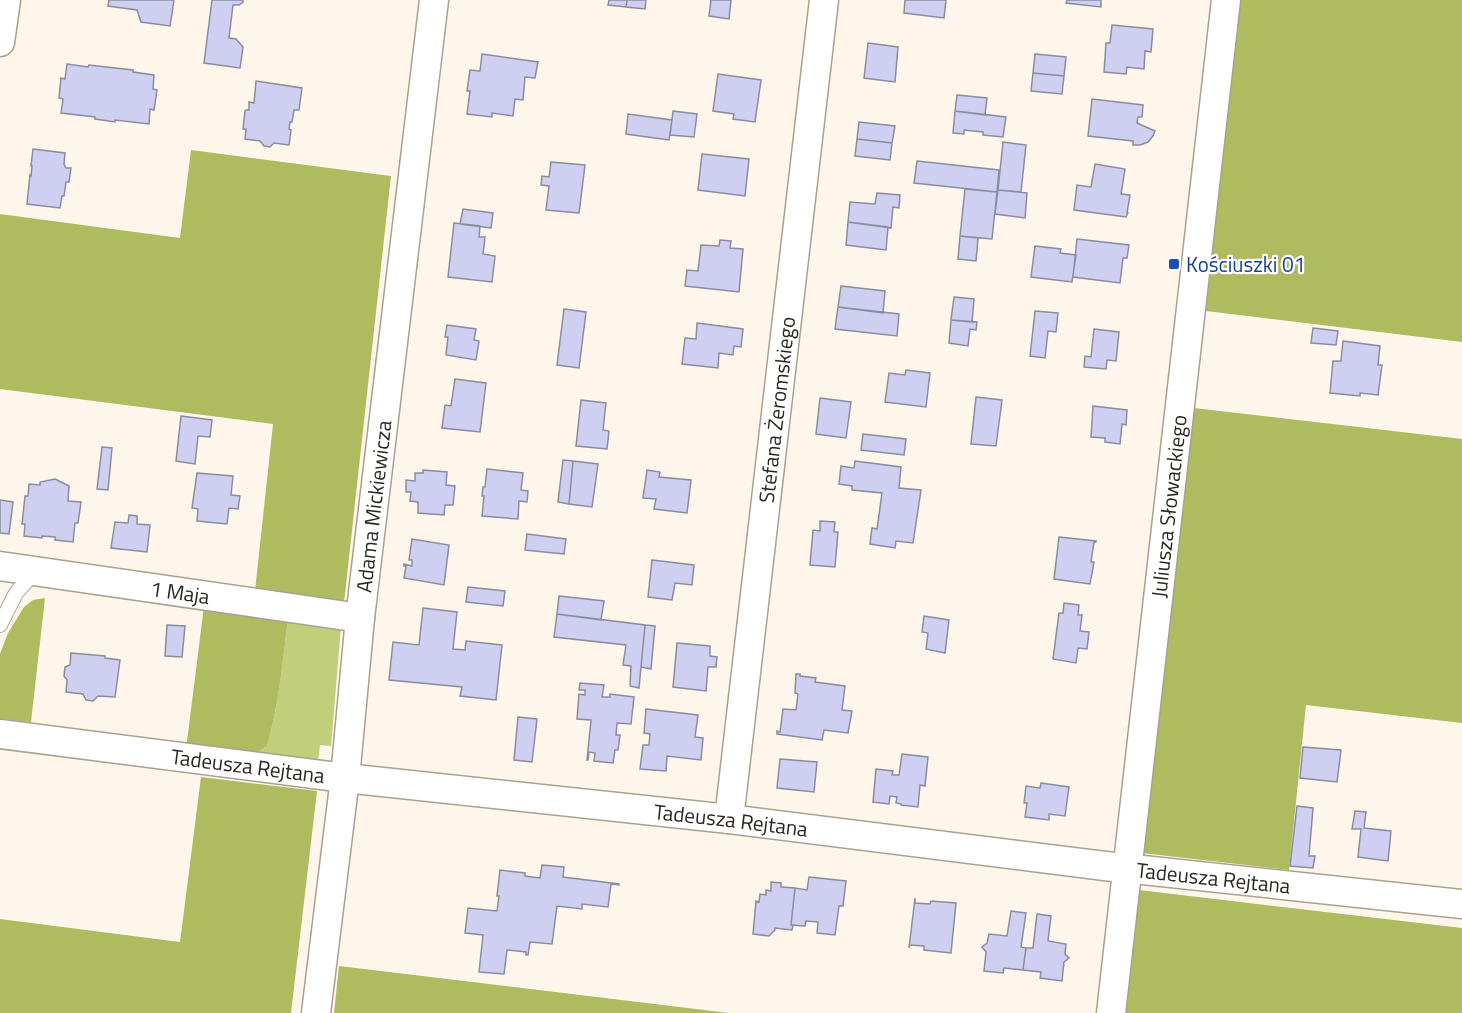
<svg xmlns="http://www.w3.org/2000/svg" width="1462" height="1013" viewBox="0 0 1462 1013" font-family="'Titillium Web',sans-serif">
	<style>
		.green { fill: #c1ce7a }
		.forest { fill: #aebb5f }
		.building { fill: #cfcff1; stroke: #8c8c9f; stroke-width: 1.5 }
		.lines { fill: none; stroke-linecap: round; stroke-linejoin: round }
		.lane-casing { stroke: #aca08f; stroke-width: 16 }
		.street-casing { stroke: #aca08f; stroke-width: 31 }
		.lane { stroke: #fff; stroke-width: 14 }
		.street { stroke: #fff; stroke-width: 28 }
		.transit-dot { fill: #1a4fb4; stroke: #fff; stroke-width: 2 }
		.labels { text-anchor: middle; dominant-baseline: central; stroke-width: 4.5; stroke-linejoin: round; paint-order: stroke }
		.transit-label { font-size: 21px; fill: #164399; stroke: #fff; text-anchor: start }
		.street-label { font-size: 21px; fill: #2c2721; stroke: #fff }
	</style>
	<rect width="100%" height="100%" fill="#fef6eb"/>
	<!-- green -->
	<path class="green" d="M288,618L341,627L331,746L320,745L318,761L254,754L267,746C279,704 283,661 288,618Z"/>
	<!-- forest -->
	<path class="forest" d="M1240,0H1462V342L1206,311Z
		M191,150L391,176L344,603L255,591L273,424L0,389V214L180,238Z
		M1194,408L1462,439V723L1306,705L1289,870L1142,853Z
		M45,598L31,722L0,719V654L8,633L24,607L33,600Z
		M204,606L288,618C283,661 279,704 267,746L254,754L186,749Z
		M201,777L317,791L291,1013H0V919L180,942Z
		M1139,890L1462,928V1013H1125Z
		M339,966L729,1013H334Z"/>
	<!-- building -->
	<path class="building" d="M109,0H174L170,26L141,22L137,10L108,6Z
		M212,0H243V2L239,5H233L229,38L236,39L243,47L240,68L204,63Z
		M609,0H627L626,7L608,5Z
		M627,0H646L645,9L626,7Z
		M711,0H731L729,19L709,16Z
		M905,0H946L944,18L904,13Z
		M1067,0H1101V7L1066,3Z
		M1112,25L1153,29L1151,52L1145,51L1144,69L1127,67L1126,74L1104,72L1106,43H1110Z
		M868,43L898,47L895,82L864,78Z
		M482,54L538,62L535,78L525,77L523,100L515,99L513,116L492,113V117L467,114L470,91H467L470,70L480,71Z
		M1035,54L1066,57L1064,76L1033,73Z
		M67,64L88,67L89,65L133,70V72L154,75L153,89L157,90L154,110L150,109L149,124L115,120V122L95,119V117L61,113L63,99L59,98L61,78L65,79Z
		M1033,73L1064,76L1062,94L1031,91Z
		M718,74L761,80L755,122L733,119L734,114L713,111Z
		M256,81L302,88L299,110H294L292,122H290L289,129L291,130L289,145L274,143L270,147L264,146L260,141L245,139L246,129H243L245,111L246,110H249V102L254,103Z
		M957,95L987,98L985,115L955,111Z
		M1092,99L1143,105L1142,117H1138L1137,123L1155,131L1153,136L1148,142L1140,145H1133V141L1088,136Z
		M673,111L697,114L694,137L670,135Z
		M955,111L1006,117L1003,137L983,135V132L964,130V134L953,133Z
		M628,114L672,120L669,140L626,134Z
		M859,122L895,126L892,143L857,139Z
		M857,139L892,143L890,160L855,156Z
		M1003,142L1026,145L1021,192L998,190Z
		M33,149L65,153L64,164L66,168H71L69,182H66L64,196H62L60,208L27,204L30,175L31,176L32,166H31Z
		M702,154L749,159L745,196L698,190Z
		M917,161L999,170L997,192L914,183Z
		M551,162L585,165L579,213L546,210L549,186L541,185L542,176L549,177Z
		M1095,164L1125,169L1121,194L1130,195L1127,213H1128L1126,217L1074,210L1077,185L1091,187Z
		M965,189L997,192L992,239L960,236Z
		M998,190L1027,193L1025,218L995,214Z
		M877,193L900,195L899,208L893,207L891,228L848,222L850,202L875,204Z
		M463,209L493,213L491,228L460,224Z
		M848,222L888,227L886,250L846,245Z
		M454,223L480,226L479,237H485L483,254L495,256L492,282L448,277Z
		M960,236L978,238L976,261L958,259Z
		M1077,239L1129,245L1127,258H1123L1120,283L1073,277Z
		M720,240L731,241L730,248L743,249L739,292L685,286L687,270L698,271L701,245L719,246Z
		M1035,246L1061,249L1060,253L1076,255L1072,282L1031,277Z
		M841,286L885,291L883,313L838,307Z
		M954,297L974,299L972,322L951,320Z
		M838,307L899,314L897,336L835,329Z
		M564,309L586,312L579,368L557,365Z
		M1035,311L1058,313L1056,332L1048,331L1045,358L1030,356Z
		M951,320L977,322L976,330L970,329L968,346L949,343Z
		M697,323L743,329L741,347L734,346L733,355L719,353L718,368L682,364L685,338L696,339Z
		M447,325L476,329L474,340L479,341L476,360L446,355L448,337H445Z
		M1313,328L1338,331L1336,345L1311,343Z
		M1094,329L1119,332L1116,361L1107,360L1106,369L1084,367L1085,356L1091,357Z
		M1343,341L1380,346L1378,365H1382L1378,395L1360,393V396L1330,393L1333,361H1341Z
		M906,370L930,373L926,407L885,402L889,373L905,375Z
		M455,379L486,383L480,432L442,428L445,405L451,406Z
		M976,397L1002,400L996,446L971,444Z
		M820,398L851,402L846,438L816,434Z
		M581,400L606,403L603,430L609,431L607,449L576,446Z
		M1093,406L1127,410L1126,425L1122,424L1120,444L1105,442V438L1091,437Z
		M181,416L212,420L210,437L198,436L195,464L176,461Z
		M863,434L906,439L904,455L861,450Z
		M102,447L112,448L108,490L97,489Z
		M563,460L573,461L569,504L558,502Z
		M573,461L598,464L592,507L569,504Z
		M855,461L901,467L899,488L921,490L913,543L896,541L895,548L870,544L872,528L877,529L882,493L852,490V486L839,484L841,466L854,468Z
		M487,469L523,473L521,490L528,491L527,502L519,501L518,519L482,516L484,496H482L483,487H485Z
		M423,470L447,472L446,485L455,486L453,505H445L444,515L418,513V502L410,501L411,492H406V480L415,481V473H423Z
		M647,470L660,472L659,477L691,480L687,513L654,509L656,499L643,498Z
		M197,473L233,476L231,495L240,496L238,509L229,508L227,524L197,521L198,509L192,508Z
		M55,479L69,486L68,501L81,502L78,523H75L73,542L55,540V537L42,536V538L24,536L25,524H22L25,496H28L29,484L40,485V482Z
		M0,500L13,502L9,534L0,533Z
		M129,515L137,516V524L150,525L147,552L111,548L115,522L128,523Z
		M820,521L835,522L834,532H838L835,567L810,565L813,530L820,531Z
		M527,534L566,539L564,554L525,550Z
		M1059,537L1096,541V542H1094L1091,562H1094L1090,584L1054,579Z
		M412,539L449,545L444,585L404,578L406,566H404V564L412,566V560H409Z
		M652,560L694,565L692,585L675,583L672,600L648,597Z
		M468,587L505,591L503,606L466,602Z
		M559,596L604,601L601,620L557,614Z
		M1064,603L1079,605L1078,615H1082L1080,631L1089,632L1087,649L1078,648L1076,663L1053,659L1059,613H1063Z
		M423,608L457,612L453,649L465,650L466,641L502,645L496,700L460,696L462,687L389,680L393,642L419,645Z
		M557,614L645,625L639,688L630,686L631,666L623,665L626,645L554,637Z
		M924,616L949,620L945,653L926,649L928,633L922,632Z
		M167,625L185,626L182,657L165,656Z
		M645,625L655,626L651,669L641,667Z
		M677,643L710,646V656L717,657L716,667H708L706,691L673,687Z
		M71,653L105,656V658L120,660L115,697L98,696L93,701L86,700L83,694L66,692L67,680L64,676L65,667L70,665Z
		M796,674H800V676L816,678L815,682L845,686L842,710L852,711L848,733L824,730L822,740L777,734V731L780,732L783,709L796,710L798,694L795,693Z
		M580,683L604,685L602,697H610V694L634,697L631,724L617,723L616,735H620L618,750H615L613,763L594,761L595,753L589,752L588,760H587L591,720L577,719L579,694L585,695V690H579Z
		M646,709L698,715L695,737L703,738L701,760L667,756L666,771L640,769L643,745H649L650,734L644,733Z
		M518,717L537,719L532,762L514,760Z
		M1303,747L1341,750L1337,782L1300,778Z
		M902,754L928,757L925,786L920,785L918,807L901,805V804L896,803L897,797L890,796L889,804L873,802L876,769L893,771L892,775H899Z
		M780,759L817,762L814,792L777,788Z
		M1041,783L1069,787L1065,816L1049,814V820L1025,817L1027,803H1024L1026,786L1040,788Z
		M1297,806L1313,808L1309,856H1315L1313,868L1290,866Z
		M1355,811L1366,812L1364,828L1391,831L1388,861L1358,857L1361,829H1352Z
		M542,865L564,867L563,877L619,884V885L611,884L608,907L582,904V909L557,906L552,944L530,942L528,955H526V952L507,950L504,974L479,972L483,935L465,933L468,908L497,911L499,896H497L500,870L525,873V876L540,878Z
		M809,877L846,881L843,906H839L835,935L817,933L818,922L806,921L805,926L791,925L795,888L807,890Z
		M771,882L781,883V887L795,888L791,925H793L792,930L775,928V930L769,936L753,934L756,901L759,902L760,894L766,895V890L771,891Z
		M915,898V903L930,904L931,901L956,903L951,953L924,950V946L910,945L909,948Z
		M1011,911L1026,913L1021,947L1026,948L1023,970L1004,968L1003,973L984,971L986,952L982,947L987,943L989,934L1007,936Z
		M1037,914L1051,916L1048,941L1066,944L1065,954L1069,958L1064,962L1062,981L1040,978L1041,972L1023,970L1026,948H1033Z"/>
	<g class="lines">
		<defs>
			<path id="lane" d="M0,625L16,593L35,572"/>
			<g id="street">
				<path d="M0,42L6,0"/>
				<path id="s1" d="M0,566L360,618"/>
				<path id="s2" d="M0,734L345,778L729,819L1105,866L1462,904"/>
				<path id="s3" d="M729,819L824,0"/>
				<path id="s4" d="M316,1013L345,778L360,618L434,0"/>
				<path id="s5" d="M1111,1013L1226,0"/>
			</g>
		</defs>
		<!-- lane casing -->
		<use href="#lane" class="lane-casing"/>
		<!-- street casing -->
		<use href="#street" class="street-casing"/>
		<!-- lane -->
		<use href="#lane" class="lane"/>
		<!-- street -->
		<use href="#street" class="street"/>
	</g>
	<!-- markers -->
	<rect class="transit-dot" x="1168" y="258" width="12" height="12" rx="3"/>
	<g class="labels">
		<!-- transit labels -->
		<g class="transit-label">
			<text x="1186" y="264">Kościuszki 01</text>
		</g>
		<!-- street labels -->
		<g class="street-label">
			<text stroke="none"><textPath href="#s3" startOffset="412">Stefana Żeromskiego</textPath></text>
			<text stroke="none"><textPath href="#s4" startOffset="510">Adama Mickiewicza</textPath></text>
			<text stroke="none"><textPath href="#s5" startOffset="510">Juliusza Słowackiego</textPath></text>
			<text stroke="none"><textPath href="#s1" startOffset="182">1 Maja</textPath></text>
			<text stroke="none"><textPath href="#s2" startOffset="250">Tadeusza Rejtana</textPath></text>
			<text stroke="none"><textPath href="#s2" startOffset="736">Tadeusza Rejtana</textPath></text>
			<text stroke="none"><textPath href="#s2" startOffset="1222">Tadeusza Rejtana</textPath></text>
		</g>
	</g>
</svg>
